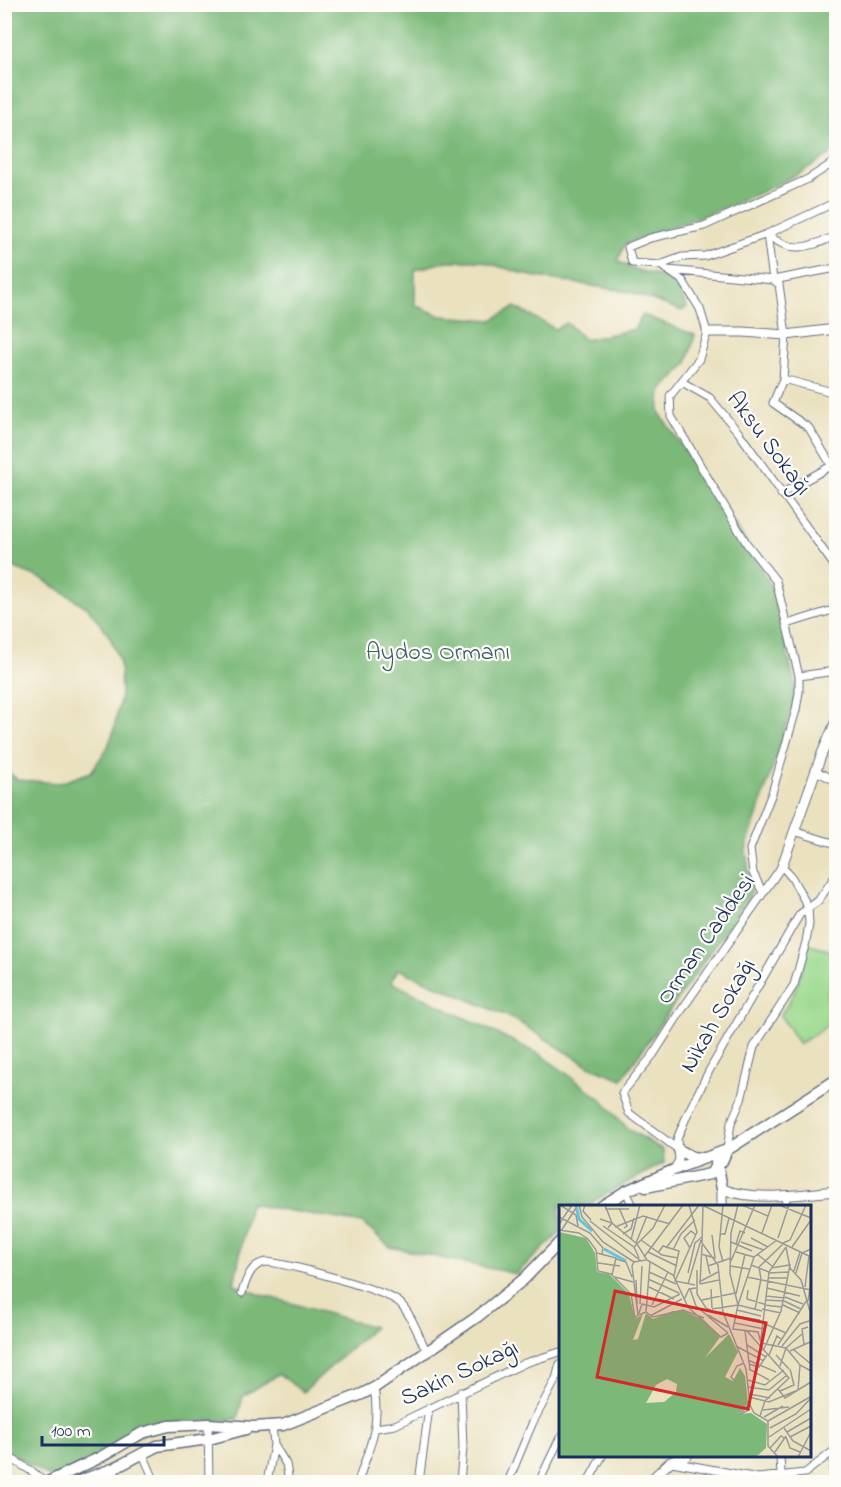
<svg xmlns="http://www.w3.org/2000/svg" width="841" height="1487" viewBox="0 0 841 1487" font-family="'Indie Flower',sans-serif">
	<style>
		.green { fill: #9bd98e; stroke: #5b8476; stroke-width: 1.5 }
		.forest { fill: #7cb979; stroke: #4c746c; stroke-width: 1.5 }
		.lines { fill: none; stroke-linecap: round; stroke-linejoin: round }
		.minor-casing { stroke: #636d80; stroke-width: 9 }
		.tertiary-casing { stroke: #636d80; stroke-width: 11 }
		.secondary-casing { stroke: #636d80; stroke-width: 13 }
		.minor { stroke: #fff; stroke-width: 7 }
		.tertiary { stroke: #fff; stroke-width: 9 }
		.secondary { stroke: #fff; stroke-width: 10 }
		.labels { text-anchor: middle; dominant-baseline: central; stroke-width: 4.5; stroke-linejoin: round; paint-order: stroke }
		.street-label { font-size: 24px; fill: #1b2f5e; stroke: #fdfcf7 }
		.park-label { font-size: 24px; fill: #3b5a6a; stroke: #fdfcf7 }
		.inset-river { fill: none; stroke: #62c5e0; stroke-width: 3 }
		.inset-road { fill: none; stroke: #979a98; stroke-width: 1.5 }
		.view { fill: #d62828; fill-opacity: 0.15; stroke: #d62828; stroke-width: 3 }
		.inset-edge { fill: none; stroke: #1b2f5e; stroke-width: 3 }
	</style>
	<rect width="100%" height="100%" fill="#fdfcf7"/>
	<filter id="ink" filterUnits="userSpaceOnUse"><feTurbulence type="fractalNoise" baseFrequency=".0167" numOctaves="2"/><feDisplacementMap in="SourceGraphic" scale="12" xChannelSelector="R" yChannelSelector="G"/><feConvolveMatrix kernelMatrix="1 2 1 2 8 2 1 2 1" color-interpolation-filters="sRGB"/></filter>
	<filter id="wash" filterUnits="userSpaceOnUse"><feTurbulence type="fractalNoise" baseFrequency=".008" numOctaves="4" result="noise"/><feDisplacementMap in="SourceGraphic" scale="24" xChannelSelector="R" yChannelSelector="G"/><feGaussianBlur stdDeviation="1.35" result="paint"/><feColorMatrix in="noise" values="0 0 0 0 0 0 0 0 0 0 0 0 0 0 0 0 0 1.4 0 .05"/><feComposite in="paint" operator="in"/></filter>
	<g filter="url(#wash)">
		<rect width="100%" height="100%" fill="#eae1bf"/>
		<!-- green -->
		<path class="green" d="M809,945L836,952L827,996L836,1013V1017L820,1031L799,1044L780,1015C797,994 802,970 809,945Z"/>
		<!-- forest -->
		<path class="forest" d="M5,5H836V150C775,194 695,218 625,244L618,261L632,269L661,276L678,287L687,307L682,311L630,292L531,276L481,261H447L415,270V305L441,316L492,320L515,307L555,329L567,323L585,340L634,329L643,315L695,335L687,363L661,391L659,412L741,535L772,588L797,693L746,849L751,893L622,1079L589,1066L514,1019L398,969L391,982L541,1055L600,1098L628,1129L663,1150L664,1163L597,1199L589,1206H560V1233L516,1274L390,1247L362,1223L250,1204L234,1284L259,1294L374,1327L303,1392L279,1374L243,1396L237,1419L164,1423L53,1479L5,1450V770L18,780L60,783L91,772L107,749L113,733L121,695L120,663L110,637L88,608L43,579L5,564Z"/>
	</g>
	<g filter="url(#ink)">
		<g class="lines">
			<defs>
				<path id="minor" d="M836,161L808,179L704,226L650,238L628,247L632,263L660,265L682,257L705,256L767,234L836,202
					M767,234L773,280L836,268
					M767,234C792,255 809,247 836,236
					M660,265L683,281L700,309L707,332L699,359L670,396L671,416L747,544L776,581L799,676V692L796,710L772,793L750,849L753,873L763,893
					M668,270L773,280L779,284L786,335L783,379L773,403L809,428L836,473
					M783,379L836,393
					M682,382L710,398L739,433L836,568
					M781,494L831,466
					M787,624L836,609
					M799,676L836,671
					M816,771L836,781
					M794,831L836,844
					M679,1150L629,1113L622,1093L653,1055L683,1008L782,866L792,878L808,907L809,924L806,942L794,985L754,1047L741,1100L731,1123L727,1150
					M674,1169L679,1160L677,1139L688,1113L709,1071L794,924L800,914L818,901L836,875
					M626,1191L633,1206
					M785,1195L786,1206
					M242,1293C246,1280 251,1263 267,1262C289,1264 386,1290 400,1303C412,1315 419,1337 427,1352
					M208,1424L209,1482
					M376,1428L395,1425L525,1363L560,1352
					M274,1445L286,1464L289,1482
					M142,1452L155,1482
					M4,1454L33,1472L44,1482
					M780,1456L781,1475
					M672,1462L758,1478L805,1473L835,1450L836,1444
					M114,1482L115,1468
					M267,1482L274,1445L272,1426
					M358,1482C369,1447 381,1427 374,1388
					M419,1482L429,1408
					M460,1482L463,1448L461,1392
					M508,1482L532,1424L556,1379L560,1364
					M539,1482L560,1438
					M588,1482L602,1456
					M833,1482L835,1450"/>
				<path id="tertiary" d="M707,332H743L786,335L836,329
					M782,866L821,756L836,721
					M722,1206V1189C757,1202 800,1194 836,1191
					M651,1482L652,1479L670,1462L687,1456"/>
				<path id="secondary" d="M679,1150L692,1157L702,1158
					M716,1164L718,1167L722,1189
					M646,1187L710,1174L722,1161L727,1150
					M602,1206L626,1191L683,1166L727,1150L836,1080
					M48,1482L99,1458L142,1433L169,1426L208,1424L255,1427L283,1425L362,1394L374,1388L477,1317L524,1279L560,1242
					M77,1482L115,1468L157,1446L209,1439L246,1429"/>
			</defs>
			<!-- minor casing -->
			<use href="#minor" class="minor-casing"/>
			<!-- tertiary casing -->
			<use href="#tertiary" class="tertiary-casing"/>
			<!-- secondary casing -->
			<use href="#secondary" class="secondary-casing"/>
			<!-- minor -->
			<use href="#minor" class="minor"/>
			<!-- tertiary -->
			<use href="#tertiary" class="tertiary"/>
			<!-- secondary -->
			<use href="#secondary" class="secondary"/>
		</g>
	</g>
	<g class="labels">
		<!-- street labels -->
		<g class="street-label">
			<text transform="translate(768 444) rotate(53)">Aksu Sokağı</text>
			<text transform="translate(707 940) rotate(-55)">Orman Caddesi</text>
			<text transform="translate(719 1016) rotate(-60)">Nikah Sokağı</text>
			<text transform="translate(460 1374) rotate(-25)">Sakin Sokağı</text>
		</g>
		<!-- park labels -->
		<g class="park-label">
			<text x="438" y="653">Aydos Ormanı</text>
		</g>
	</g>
	<!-- overview -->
	<g transform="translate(559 1205)">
		<rect width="252" height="252" fill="#eae1bf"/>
		<path d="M0,27L27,33L36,48L38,67L50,69L70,89L76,114L84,109L74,135L79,134L87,108L94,114L114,106H125L145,115L161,132L146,153L170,129L179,147L166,172L174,176L181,163L186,171L189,198L180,209L192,208L208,219L207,243L197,252H0ZM108,174L118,179L117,187L105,197L87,198L97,180Z" fill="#7cb979" fill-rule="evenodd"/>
		<path class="inset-river" d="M17,0L20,14L33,26M45,44L67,56"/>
		<path class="inset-road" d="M1,0L17,10L19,21M20,0L23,12L44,37L75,57M26,0L24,6L32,15M46,0L53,18L78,39L88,55L114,70L129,102L162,132L169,128M130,0L138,27L116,76L136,80M143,0L252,52M144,0L143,38L159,60L164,107L187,164L191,200L195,208L209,216V241L219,252M179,0L172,28L171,69L179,100L174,124L199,127L202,138L227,143L241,160L252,166M183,0L209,11M220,0L252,13M60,3L68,21L65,23M46,4H70M0,12L31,28L44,43L43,49M41,14L53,18L49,23M31,16L82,56M0,19L13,0M44,21L75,42L80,53M56,22L84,11L111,19M0,25L20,28L29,34L37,45L39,66L52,69L72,89L76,113L79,110M2,26L17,3M203,28L213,0M64,29L72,24L75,13M161,29H166L170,13M192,33L209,42M219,33L230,0M72,35L81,0M82,35L103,50L119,53M172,37L193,46M182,37L205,45M77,38L88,11M224,38L231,35L247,0M177,39L181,26L186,28M75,42L94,23L106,0M227,42L231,63L242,75L252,110M233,42L252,15M107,43L140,0M131,43L125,33L132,26L137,30M114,45L122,29L136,15M89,47L118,61M177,47L195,52M38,48L57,53L53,70M99,48L104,41L120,46L115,71M142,49L156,53L153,30M198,49L213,61M147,51L151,69M85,52L124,0M57,54L67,57L73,72M172,56L196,0M164,57L160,42L164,0M39,58L61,61M192,60L210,67M149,61L172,53M171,61L190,64M138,65V89L147,103L157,108L164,107M235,66L241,47M90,67L117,79M129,68L136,38L143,32M210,68L229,67M237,68L243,48L252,44M56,72L74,77M188,72L252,85M210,73H229M89,74L120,88M77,75L78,99M140,77L159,67M129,79L142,35M141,79L143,40M141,79L160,75M90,82L115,94M246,82L250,51M208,83L241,91M131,84L137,101L169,128M152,84L153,103M189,85L188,94L205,99M177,89L186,49M207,91L226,93M226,92L244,99M125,95L130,84L137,83M143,95L176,88M206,95L225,96M225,96L242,104M249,96L252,76M81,99L83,61M93,100L109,67M179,100L195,52L218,35M205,100L223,102M224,100L241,108M153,104L179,100L203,106M196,104L202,74L200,62L224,39M203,104L222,108M178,105L202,111M87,107L91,57M80,108L83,99L95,102L121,89M165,109L201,115M251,109L252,143M79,110L87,107L94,112L124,105L145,113M79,110L73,61L75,57L87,55M149,110L169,122M91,111L123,94M176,118L205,124M204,118L227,128M186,126L191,165M188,126L230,173L206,196L201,211M202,134L210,67L227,42M245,139L243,124L249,122M188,140L207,152M219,140L248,95M177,141L205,156M223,141L241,119L250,116M227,143L243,129M235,145L252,159M204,146L222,106L231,60L212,63M231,146L251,137M210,150L218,131L222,134M217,150L230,164M189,155L217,167M190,159L200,162L208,150M221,161L227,143M190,164L210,175M175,175L172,172L178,161L185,158M189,175L206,180L225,165M189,182L210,185L228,170M219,184L226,193L252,177M221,186L235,180L231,164M190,189L211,193M190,192L210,197L239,185L241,160M190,199L180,210L191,204M204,205L230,202M205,212L224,201M209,216L251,192M211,223L237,209L252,193M225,223L234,236L252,246M228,227L252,213M210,232L252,204M227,232L231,243L241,247M231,232L252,221M211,243L222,231L225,233M216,247L227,231M239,252L252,227"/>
		<path class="view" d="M56,86L207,118L189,204L38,172Z"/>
		<rect width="252" height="252" class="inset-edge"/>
	</g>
	<!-- margin -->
	<rect width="841" height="1487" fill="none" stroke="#fdfcf7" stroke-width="24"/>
	<!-- scale -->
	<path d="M42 1436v9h122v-9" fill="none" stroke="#1b2f5e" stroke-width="3"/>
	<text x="51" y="1436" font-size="18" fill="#1b2f5e" stroke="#fdfcf7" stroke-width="4.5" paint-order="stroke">100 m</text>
</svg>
